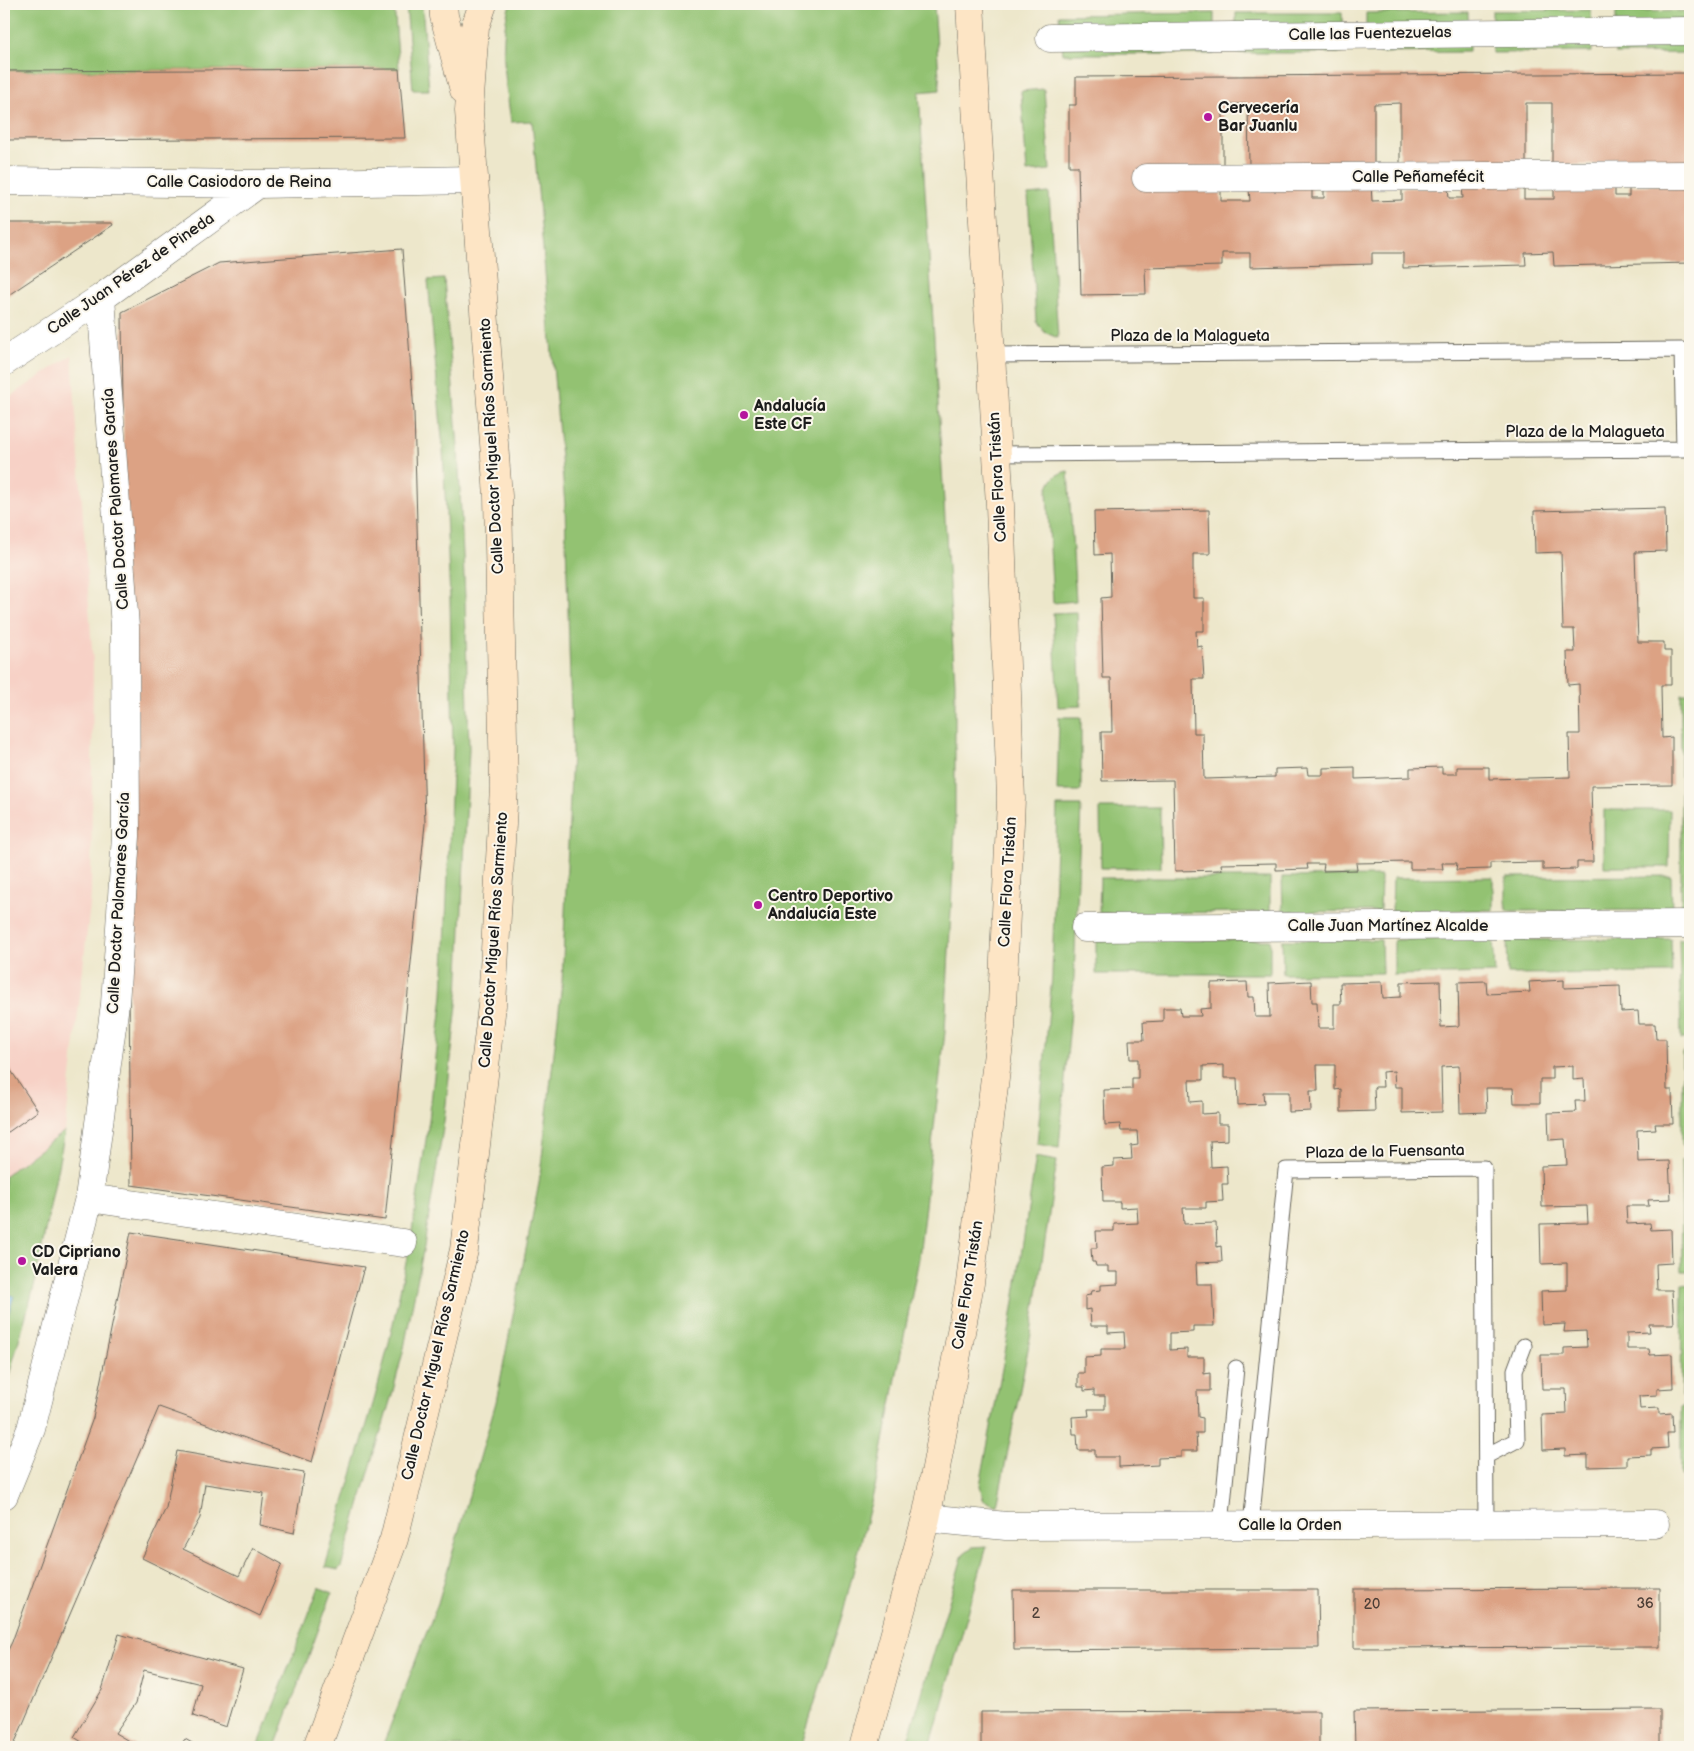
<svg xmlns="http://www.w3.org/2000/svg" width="1694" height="1751" viewBox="0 0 1694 1751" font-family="'Balsamiq Sans',sans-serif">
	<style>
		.built { fill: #f7d1c6 }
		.green { fill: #93c272; stroke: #586f47 }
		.water { fill: #78c0f0; stroke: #4a6e86 }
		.building { fill: #dca284 }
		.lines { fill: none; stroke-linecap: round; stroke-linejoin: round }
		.lane-casing { stroke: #656359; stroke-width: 17 }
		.street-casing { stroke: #656359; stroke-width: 29 }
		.secondary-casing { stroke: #656359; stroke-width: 29 }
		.lane { stroke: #fff; stroke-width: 15 }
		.street { stroke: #fff; stroke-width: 28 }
		.secondary { stroke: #fde5c5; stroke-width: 28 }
		.poi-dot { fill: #b5179e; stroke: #fbf7ec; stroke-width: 2 }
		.labels { text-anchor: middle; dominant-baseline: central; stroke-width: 4; stroke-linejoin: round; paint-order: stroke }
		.number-label { font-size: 14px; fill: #4c3e36 }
		.street-label { font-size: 16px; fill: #1c1c1c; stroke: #fbf7ec }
		.poi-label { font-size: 16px; font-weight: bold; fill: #1c1c1c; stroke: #fbf7ec; text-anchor: start }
	</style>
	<rect width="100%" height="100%" fill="#fbf7ec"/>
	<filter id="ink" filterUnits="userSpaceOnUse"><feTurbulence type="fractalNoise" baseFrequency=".02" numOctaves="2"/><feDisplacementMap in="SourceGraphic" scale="10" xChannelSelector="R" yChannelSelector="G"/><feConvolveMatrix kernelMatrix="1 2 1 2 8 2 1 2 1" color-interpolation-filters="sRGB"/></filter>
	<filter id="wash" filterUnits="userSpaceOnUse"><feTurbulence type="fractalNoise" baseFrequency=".0096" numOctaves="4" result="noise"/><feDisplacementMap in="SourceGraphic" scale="20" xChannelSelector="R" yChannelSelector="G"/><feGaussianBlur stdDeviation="1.12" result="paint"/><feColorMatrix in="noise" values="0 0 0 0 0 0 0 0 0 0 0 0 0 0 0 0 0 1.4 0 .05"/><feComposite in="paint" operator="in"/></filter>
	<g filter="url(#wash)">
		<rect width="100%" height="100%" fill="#ede7cb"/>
		<!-- built -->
		<path class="built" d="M72,355L93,664L91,895L65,1131L4,1176V401Z"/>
		<!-- green -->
		<path class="green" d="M4,4H394L399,69L4,71Z
			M406,4H422L429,90H413Z
			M510,4H934L940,90L919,92L955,682V827L945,1032L919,1258L876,1483L843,1612L801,1747H382L438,1603L496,1402L539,1183L562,983L572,751L565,505L532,121L511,122C506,83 498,41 510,4Z
			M1591,10L1592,52L1492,53V11Z
			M1690,11V53L1616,54V12Z
			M1468,12L1469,52L1366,53V13Z
			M1214,13V54H1063L1059,15Z
			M1236,13H1342L1343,53H1236Z
			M1044,89L1050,170L1027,172L1021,91Z
			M1049,193L1058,338L1044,332L1036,321L1028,195Z
			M444,279L458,447L465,598L469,749L458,996L444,1122L424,1246L404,1348L393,1391L341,1567L338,1570L325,1567L375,1397L388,1347L410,1244L429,1120L443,995L453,748L450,599L443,449L428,280Z
			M1068,471L1076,601L1053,603L1047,491C1051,479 1055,474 1068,471Z
			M1077,612L1081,706L1058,707L1053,613Z
			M1681,694H1690V910H1681Z
			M1059,717H1081V791H1057Z
			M1057,806H1081L1074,977L1059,1148L1037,1144L1052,976Z
			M1100,808H1160L1161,868H1101Z
			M1604,810H1670L1669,867H1604Z
			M1381,876L1380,911L1283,912L1282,877Z
			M1671,876L1672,910L1506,911V877Z
			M1493,877V910L1392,911L1393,878Z
			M1100,878H1270V912L1099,913Z
			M1493,938L1495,973L1394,975V940Z
			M1671,939L1672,973L1508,974L1507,940Z
			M1690,939V1039H1681L1679,939Z
			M1270,940V974H1096V941Z
			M1282,940H1381L1382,973L1283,974Z
			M1682,1052H1690V1145H1682Z
			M65,1131L34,1287L4,1393V1176Z
			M1036,1157L1057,1161L1031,1334L997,1506L983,1500L980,1485L1011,1321Z
			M1681,1160H1690V1271H1682Z
			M1682,1284L1690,1285V1396H1681Z
			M1681,1406H1690V1476H1681Z
			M987,1546L930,1747H906L963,1554L972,1547Z
			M319,1587L332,1593L275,1747H258Z"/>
		<!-- water -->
		<path class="water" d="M4,1293L14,1296L4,1328Z"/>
		<g id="blocks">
			<!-- building -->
			<path class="building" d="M399,69L405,138L4,140V71Z
				M1690,73V164L1552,165V103H1526V164L1400,165V103L1374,104V164L1249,165L1248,104H1223V165L1221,186V201H1250L1249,189L1312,187V198H1324V186L1371,185L1372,201L1402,200V188L1448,187L1449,198H1463L1462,186L1524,185V199H1554V187L1615,185V196H1629V186L1690,184V263L1554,266L1553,252L1525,253L1526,265L1403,268V253H1372V264L1250,267V253H1222V266L1145,268L1146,294L1081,295L1078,166H1069V105H1076V77Z
				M4,223H112L113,225L4,298Z
				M402,249L414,412L425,824L385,1220L131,1185L122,312L219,263Z
				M1665,508L1666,551L1635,552L1638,642H1664V651H1671V685H1661L1662,738L1672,737V785L1591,786L1593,862H1577V869L1543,870V862L1490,863V869L1456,870L1457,863H1442L1443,869H1410V862L1356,863L1357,870L1323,871L1324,864H1307L1308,869L1276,870V863L1221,864L1222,870L1175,871L1173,780L1102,781L1101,732H1112L1111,678H1103L1101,598L1111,597L1110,554L1095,555L1094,512L1209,510L1210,554H1193V598H1204V631H1196L1197,647L1202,646L1204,679H1193L1194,733H1203L1204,779L1275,777V769L1307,768L1308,775H1323V768L1355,767V779L1410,777V768L1442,767V774H1457V767H1489V779L1570,777L1569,734H1580L1579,684L1568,685L1567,652H1575L1574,629H1563L1561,552L1535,553L1534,511Z
				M1564,980V988L1620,986L1621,1012L1638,1011L1639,1024H1655L1656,1039H1666L1667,1090H1672L1673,1124H1655L1656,1129L1637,1130L1638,1162L1669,1161L1671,1199L1648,1200L1649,1206H1626L1627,1224L1650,1223L1651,1230L1671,1229L1672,1263L1656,1264L1657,1290H1672L1674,1324H1649L1650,1332L1627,1333V1349H1649L1650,1355L1672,1354L1673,1388L1657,1389V1395L1639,1396L1640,1409L1659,1408V1414L1672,1413L1673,1433H1667L1668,1448L1651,1449V1455L1627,1456V1466L1588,1467V1455L1565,1456V1449L1543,1450L1542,1415L1567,1414L1566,1389H1542L1541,1355H1564V1348L1587,1347L1586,1331L1564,1332L1565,1324L1542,1325L1541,1291L1567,1290V1263L1541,1264L1540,1224L1588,1223L1587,1206L1542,1207L1541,1166L1567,1165L1565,1139L1549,1140L1548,1113L1576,1112L1575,1101H1585L1584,1079L1573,1080V1066L1552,1067V1079H1540V1103H1514L1513,1088H1486L1487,1112L1460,1113L1459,1066L1441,1067L1442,1112L1402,1113V1087H1395L1394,1071L1382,1072L1383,1087H1374L1375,1111L1341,1112V1089L1335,1090V1065H1317L1318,1091H1310L1311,1111L1289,1112V1092H1263L1264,1104L1238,1105L1237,1078H1224V1065L1203,1066V1080H1189L1190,1102L1202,1101V1114L1218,1113V1124H1228V1140L1210,1141L1211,1167L1227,1166L1228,1184H1222L1223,1201L1206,1202V1208H1183L1184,1224L1216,1223L1217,1247L1221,1246L1222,1262L1196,1263L1197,1284H1212L1214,1326H1193V1332L1170,1333V1350L1187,1349V1357H1204V1374L1210,1373V1391H1197L1198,1417L1203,1418V1433H1196L1197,1451H1181V1457L1158,1458V1465L1119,1467V1457H1095V1450H1078L1077,1434H1073L1072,1417L1089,1416L1088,1409H1105V1396H1094V1390L1084,1391V1387H1078V1373H1084V1357L1101,1356V1349H1125L1124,1332L1108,1333V1326H1091L1090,1309L1085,1310V1296L1090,1295L1091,1291L1101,1290V1285L1118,1284V1272H1108V1266H1096L1095,1262H1092L1091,1248H1097L1096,1231H1114V1224L1138,1223L1137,1207L1120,1208V1202H1103L1102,1167L1114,1166V1160L1132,1159L1131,1146L1138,1145L1137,1131H1121L1120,1124L1105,1125L1104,1090L1132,1089V1078H1138V1059H1130L1129,1040H1144L1143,1022L1163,1021V1008H1180L1181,1016H1201L1200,1009L1211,1008V983L1247,982L1248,997H1254L1255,1017H1270L1269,983L1311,981L1312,1002H1317L1318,1028H1334V1004H1341L1340,983L1382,982L1383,998L1401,997V982L1440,981L1441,1027L1459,1026L1458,982L1486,981L1487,994L1530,992L1529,982Z
				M4,1060L38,1111L4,1135Z
				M131,1232L364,1267L312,1462L159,1407L13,1747H4V1658L12,1642L93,1418Z
				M177,1451L304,1473L294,1533L260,1525L264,1493L205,1484L200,1518L183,1549L239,1576L253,1548L282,1564L260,1616L142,1558L166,1508Z
				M1660,1588V1647L1354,1648V1589Z
				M1013,1590H1318L1319,1648L1014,1650Z
				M119,1634L243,1669L226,1727L193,1716L201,1684L144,1670L136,1703L115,1733L139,1747H90L74,1737L102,1690Z
				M1660,1709V1747H1355L1354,1711Z
				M1319,1711V1747H981V1712Z
				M185,1739L199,1747H179Z"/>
		</g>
	</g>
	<g filter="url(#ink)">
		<use href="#blocks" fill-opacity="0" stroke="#656359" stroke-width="1"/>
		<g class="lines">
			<defs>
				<path id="lane" d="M991,355L1682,350L1684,449L997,454
					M1486,1456L1517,1440L1515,1370L1524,1346
					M1221,1525L1236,1368
					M1251,1525L1286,1170L1484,1168L1486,1525"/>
				<path id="street" d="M1050,38L1690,31
					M1146,178L1690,175
					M4,181L258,184L474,180
					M4,362L101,298L258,184
					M1085,928L1690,924
					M89,1198L403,1243
					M4,1495L31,1429L89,1198L115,1004L126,836L125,627L101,298
					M926,1518L1006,1526L1655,1524"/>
				<path id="secondary" d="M443,4L444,16L464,90
					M317,1747L394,1539L464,1250L492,1005L504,787L498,496L469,111L475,27L483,4
					M864,1747L926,1518L936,1468L970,1283L1001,1028L1011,799L1000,505L970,4"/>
			</defs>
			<!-- lane casing -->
			<use href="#lane" class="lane-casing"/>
			<!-- street casing -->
			<use href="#street" class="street-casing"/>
			<!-- secondary casing -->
			<use href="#secondary" class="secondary-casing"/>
			<!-- lane -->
			<use href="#lane" class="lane"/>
			<!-- street -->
			<use href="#street" class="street"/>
			<!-- secondary -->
			<use href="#secondary" class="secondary"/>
		</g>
	</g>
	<!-- markers -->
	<g class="poi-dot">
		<circle cx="1208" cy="117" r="5"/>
		<circle cx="744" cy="415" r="5"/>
		<circle cx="758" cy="905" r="5"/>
		<circle cx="22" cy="1261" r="5"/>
	</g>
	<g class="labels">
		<!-- number labels -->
		<g class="number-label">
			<text x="1645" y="1603">36</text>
			<text x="1372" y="1604">20</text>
			<text x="1036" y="1613">2</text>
		</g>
		<!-- street labels -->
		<g class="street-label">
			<text transform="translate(1370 34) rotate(-1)">Calle las Fuentezuelas</text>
			<text x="1418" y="177">Calle Peñamefécit</text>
			<text x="239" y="182">Calle Casiodoro de Reina</text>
			<text transform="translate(131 274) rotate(-35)">Calle Juan Pérez de Pineda</text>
			<text x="1190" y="336">Plaza de la Malagueta</text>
			<text x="1585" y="432">Plaza de la Malagueta</text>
			<text transform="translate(492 446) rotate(-93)">Calle Doctor Miguel Ríos Sarmiento</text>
			<text transform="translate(998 477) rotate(-93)">Calle Flora Tristán</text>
			<text transform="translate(116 499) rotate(-94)">Calle Doctor Palomares García</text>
			<text transform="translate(1008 882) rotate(-87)">Calle Flora Tristán</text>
			<text transform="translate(119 903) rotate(-87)">Calle Doctor Palomares García</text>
			<text x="1388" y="926">Calle Juan Martínez Alcalde</text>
			<text transform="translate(494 940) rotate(-86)">Calle Doctor Miguel Ríos Sarmiento</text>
			<text transform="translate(1385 1152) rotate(-1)">Plaza de la Fuensanta</text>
			<text transform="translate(968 1285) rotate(-81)">Calle Flora Tristán</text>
			<text transform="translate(436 1355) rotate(-77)">Calle Doctor Miguel Ríos Sarmiento</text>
			<text x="1290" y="1525">Calle la Orden</text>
		</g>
		<!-- poi labels -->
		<g class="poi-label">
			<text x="1218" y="108">Cervecería<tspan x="1218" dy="18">Bar Juanlu</tspan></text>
			<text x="754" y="406">Andalucía<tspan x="754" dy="18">Este CF</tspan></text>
			<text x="768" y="896">Centro Deportivo<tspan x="768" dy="18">Andalucía Este</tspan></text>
			<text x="32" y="1252">CD Cipriano<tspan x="32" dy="18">Valera</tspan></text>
		</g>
	</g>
	<!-- margin -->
	<rect width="1694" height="1751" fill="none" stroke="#fbf7ec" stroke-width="20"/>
</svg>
